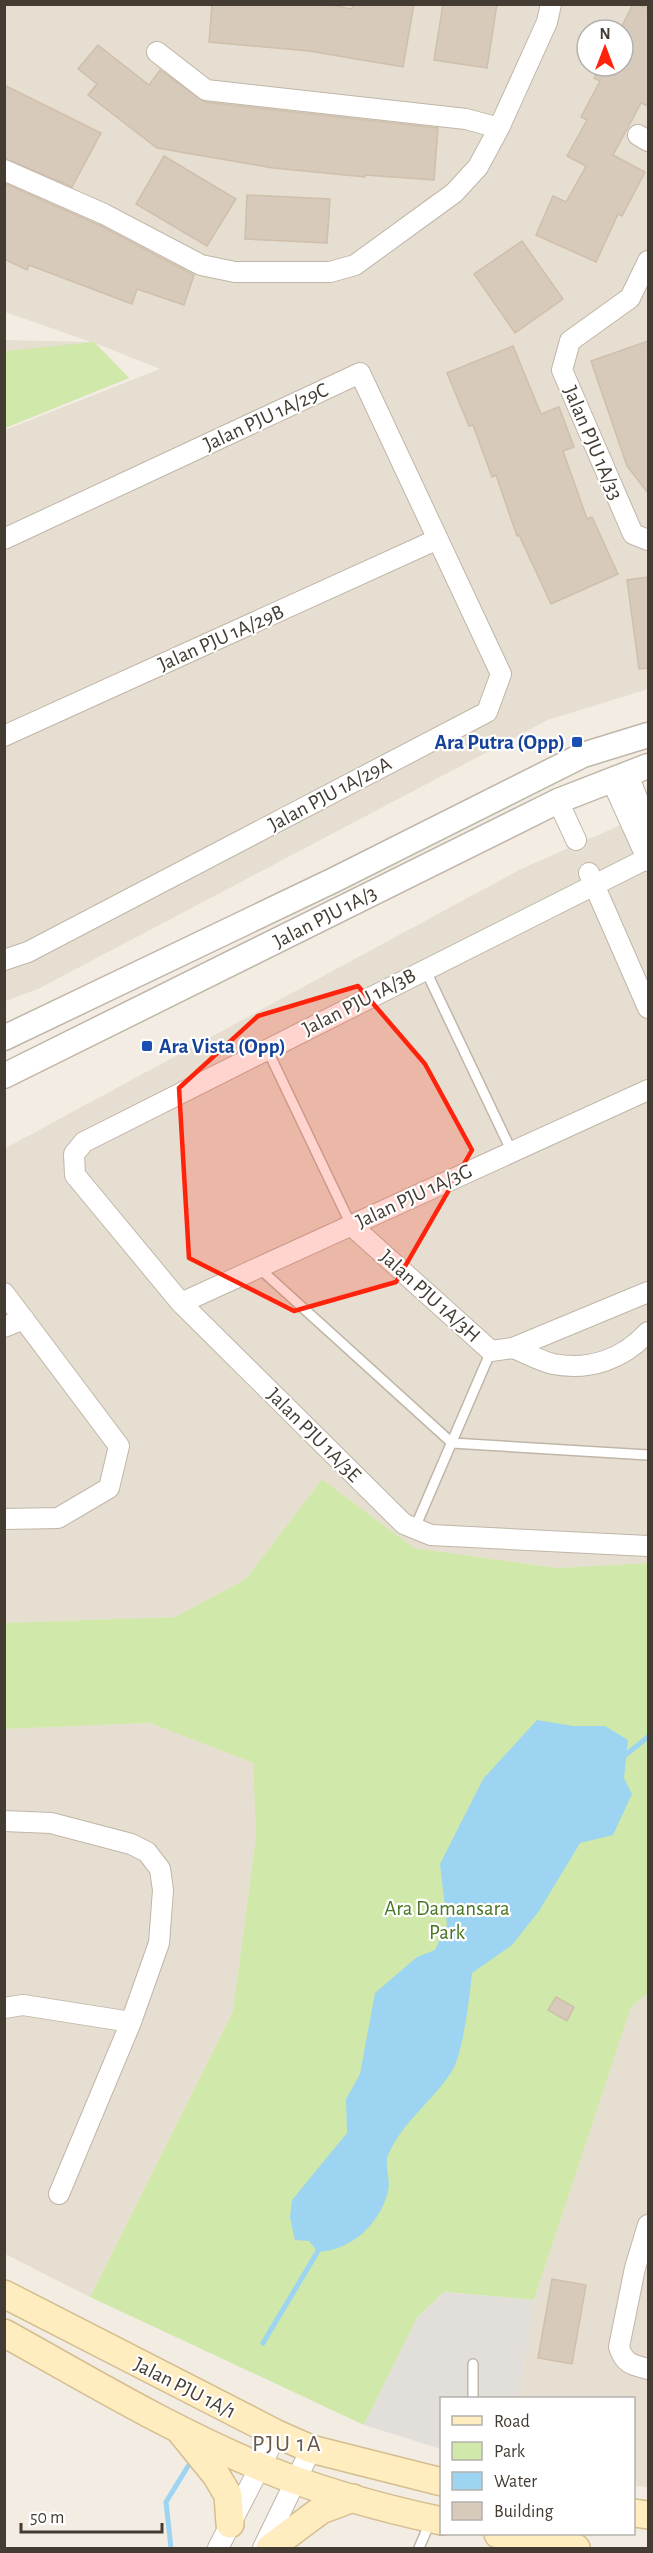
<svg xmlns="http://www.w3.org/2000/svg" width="653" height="2553" viewBox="0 0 653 2553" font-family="'Alegreya Sans',sans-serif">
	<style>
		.residential { fill: #e6ded0; fill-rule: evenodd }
		.green { fill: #d0e8a9 }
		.parking { fill: #e2dfdb }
		.water { fill: #9cd4f2 }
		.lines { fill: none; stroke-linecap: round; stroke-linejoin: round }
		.stream { stroke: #9cd4f2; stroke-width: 5 }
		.building { fill: #d7cabb; stroke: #cfbfab; stroke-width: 1.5 }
		.service-casing { stroke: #c0b6a8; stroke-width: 12 }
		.minor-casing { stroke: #c0b6a8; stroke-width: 22 }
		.tertiary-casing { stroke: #c0b6a8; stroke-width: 27 }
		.secondary-casing { stroke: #d4be90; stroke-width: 30 }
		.service { stroke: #fff; stroke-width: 9 }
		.minor { stroke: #fff; stroke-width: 20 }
		.tertiary { stroke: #fff; stroke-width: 24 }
		.secondary { stroke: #ffecbf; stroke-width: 27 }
		.marked { fill: #ff230c; fill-opacity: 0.2; stroke: #ff230c; stroke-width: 4.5; stroke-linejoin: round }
		.transit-dot { fill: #1a4fb4; stroke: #fff; stroke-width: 2 }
		.labels { text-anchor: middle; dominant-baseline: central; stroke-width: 4.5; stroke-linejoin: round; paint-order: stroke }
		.street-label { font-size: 21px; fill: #443c33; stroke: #fff }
		.transit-label { font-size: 21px; font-weight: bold; fill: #164399; stroke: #fff; text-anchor: end }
		.park-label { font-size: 21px; fill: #497625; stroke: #fff }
		.quarter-label { font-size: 24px; letter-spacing: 1.5px; fill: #67594a; stroke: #fff }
	</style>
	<rect width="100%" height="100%" fill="#f2ece3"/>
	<!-- residential -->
	<path class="residential" d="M5,5H648V689L548,720L38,989L5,1001V430L160,369L95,343L129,378L5,428V340L91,342L5,312ZM587,30H623V66H587Z
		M648,813V1563L557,1568L414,1548L322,1479L246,1579L175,1617L5,1623L4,1149L521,869Z
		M150,1723L253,1763L256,1836L233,2011L90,2297L5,2254L4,1729Z
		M648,1993V2487L634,2486V2398H519L534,2300L631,2007Z"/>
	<!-- green -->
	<path class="green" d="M94,342L129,378L5,428V351Z
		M322,1479L414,1548L557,1568L648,1563V1993L631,2007L534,2300L444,2292L417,2318L364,2425L90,2297L233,2011L256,1836L253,1763L150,1723L5,1729L4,1623L175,1617L246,1579Z"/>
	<!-- parking -->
	<path class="parking" d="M444,2292L534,2300L519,2398H442L441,2449L364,2425L417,2318Z"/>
	<!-- water -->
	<path class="water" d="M537,1720L573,1726H605L628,1740L624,1778L632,1794L613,1835L580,1843L539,1911L512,1945L472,1973C470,1995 463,2054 452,2071C434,2100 402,2122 388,2155C384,2165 391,2180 388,2191C380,2224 352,2250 318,2252L309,2241L295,2240L290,2218L292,2200L347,2133L346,2099L360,2074L375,1993L417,1957L435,1950L447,1925L440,1864L483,1779Z"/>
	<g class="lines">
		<!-- stream -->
		<path class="stream" d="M624,1756L648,1737
			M263,2343L321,2246
			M171,2548L166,2502L190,2463"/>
	</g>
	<!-- building -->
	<path class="building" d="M212,4H325L352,9L353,4H414L403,67L309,51L209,42Z
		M443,4H497L487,68L434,60Z
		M633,4L648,8V106L641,103L613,155L645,172L622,216L618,214L596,262L536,235L553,196L566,202L586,166L567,156L587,120L581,117L600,81L594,78L601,66H623V24Z
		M98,45L149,85L160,70L205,102L438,128L434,180L365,175V177L273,168L157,148L88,95L97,84L78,69Z
		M4,85L101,133L72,187L4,158Z
		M164,156L236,199L207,246L136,204Z
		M4,183L99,225L194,275L184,305L137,289L132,304L29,265L27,270L4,259Z
		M247,195L330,199L327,243L245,239Z
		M522,241L563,299L515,333L474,274Z
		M648,341V493L627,466L591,361Z
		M513,346L541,414L559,407L574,447L563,451L587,519L592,517L618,574L551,604L519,535L517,536L496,475L492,477L473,425L469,426L447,373Z
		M648,577V668L639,669L627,580Z
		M556,1997L574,2007L567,2021L548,2010Z
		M552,2279L586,2285L572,2364L538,2358Z"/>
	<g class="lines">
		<defs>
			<path id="service" d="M425,969L511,1150
				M267,1049L351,1225
				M259,1268L452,1443L648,1455
				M414,1530L491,1351
				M473,2398V2364
				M419,2548L431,2520"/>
			<path id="minor" d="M157,52L206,90L466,119L499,128
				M638,135L648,141
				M4,170L104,214L201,265L235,272H330L355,265L454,193L478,167L499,128L547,22L551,4
				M648,261L630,298L570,341L562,370L633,534L648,540
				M4,539L360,373L501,674L487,712L28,952L4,960
				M4,736L438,539
				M627,772L648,826
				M611,779L648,861
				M558,801L576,840
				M648,858L84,1142L74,1154L75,1175L181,1303L404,1524L431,1535L648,1546
				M589,873L648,1008
				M351,1225L491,1351L513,1348L648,1292
				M4,1293L119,1446L109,1488L58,1518L4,1519
				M181,1303L648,1090
				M4,1327L24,1319
				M513,1348C526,1353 540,1361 553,1364C590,1371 623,1359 648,1332
				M4,1821L51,1823L131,1844L147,1852L160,1869L163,1890L159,1943L131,2022L59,2194
				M4,2008L23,2005L131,2022
				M648,2225L635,2268L619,2347C624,2364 633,2365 648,2369
				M218,2548L277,2434
				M263,2548L311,2449"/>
			<path id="tertiary" d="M4,1038L334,880L583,755L648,735
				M4,1076L558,801L648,766"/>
			<path id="secondary" d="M4,2294L277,2434L311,2449L442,2482
				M4,2333C89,2380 173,2431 263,2468C320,2491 381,2508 442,2521
				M182,2433L216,2475L228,2495L230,2524
				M634,2513L648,2515
				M498,2534L576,2548
				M270,2548L321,2510L353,2498"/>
		</defs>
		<!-- service casing -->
		<use href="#service" class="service-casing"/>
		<!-- minor casing -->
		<use href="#minor" class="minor-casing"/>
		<!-- tertiary casing -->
		<use href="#tertiary" class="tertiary-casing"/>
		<!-- secondary casing -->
		<use href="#secondary" class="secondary-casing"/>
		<!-- service -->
		<use href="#service" class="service"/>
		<!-- minor -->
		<use href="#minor" class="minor"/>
		<!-- tertiary -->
		<use href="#tertiary" class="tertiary"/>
		<!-- secondary -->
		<use href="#secondary" class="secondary"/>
	</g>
	<!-- marked area -->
	<path class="marked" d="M358,986L425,1064L472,1150L396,1282L294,1311L189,1258L179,1088L258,1016Z"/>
	<!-- markers -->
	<g class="transit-dot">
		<rect x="571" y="736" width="12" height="12" rx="3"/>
		<rect x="141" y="1040" width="12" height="12" rx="3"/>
	</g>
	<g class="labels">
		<!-- street labels -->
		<g class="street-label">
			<text transform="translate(266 417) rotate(-25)">Jalan PJU 1A/29C</text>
			<text transform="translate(593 443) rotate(67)">Jalan PJU 1A/33</text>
			<text transform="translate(221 638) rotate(-24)">Jalan PJU 1A/29B</text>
			<text transform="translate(330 794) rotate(-28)">Jalan PJU 1A/29A</text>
			<text transform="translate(325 917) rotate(-27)">Jalan PJU 1A/3</text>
			<text transform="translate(359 1002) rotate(-27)">Jalan PJU 1A/3B</text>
			<text transform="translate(414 1196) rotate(-25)">Jalan PJU 1A/3G</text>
			<text transform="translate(430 1296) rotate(42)">Jalan PJU 1A/3H</text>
			<text transform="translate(314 1435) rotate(45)">Jalan PJU 1A/3E</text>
			<text transform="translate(185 2388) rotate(27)">Jalan PJU 1A/1</text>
		</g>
		<!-- transit labels -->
		<g class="transit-label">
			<text x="565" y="742">Ara Putra (Opp)</text>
			<text x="159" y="1046" text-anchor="start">Ara Vista (Opp)</text>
		</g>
		<!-- park labels -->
		<g class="park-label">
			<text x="447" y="1908">Ara Damansara<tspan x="447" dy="24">Park</tspan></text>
		</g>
		<!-- quarter labels -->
		<g class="quarter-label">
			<text x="287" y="2444">PJU 1A</text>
		</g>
	</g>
	<!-- border -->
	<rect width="653" height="2553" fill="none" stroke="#443c33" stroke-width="12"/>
	<!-- legend -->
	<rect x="440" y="2397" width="195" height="138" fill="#ffffff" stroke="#b4b1ad" stroke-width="1.5"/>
	<rect x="452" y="2416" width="30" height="9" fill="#ffecbf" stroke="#b4b1ad" stroke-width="1.5"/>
	<text x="494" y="2427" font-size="18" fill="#443c33">Road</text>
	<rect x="452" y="2442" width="30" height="18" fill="#d0e8a9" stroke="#b4b1ad" stroke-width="1.5"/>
	<text x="494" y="2457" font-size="18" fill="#443c33">Park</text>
	<rect x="452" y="2472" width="30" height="18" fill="#9cd4f2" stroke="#b4b1ad" stroke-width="1.5"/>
	<text x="494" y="2487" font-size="18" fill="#443c33">Water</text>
	<rect x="452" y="2502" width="30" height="18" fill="#d7cabb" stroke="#b4b1ad" stroke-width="1.5"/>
	<text x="494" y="2517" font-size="18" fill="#443c33">Building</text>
	<!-- north arrow -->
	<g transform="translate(605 48)"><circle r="28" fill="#ffffff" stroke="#b4b1ad" stroke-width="1.5"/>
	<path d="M0-4.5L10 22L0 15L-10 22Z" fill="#ff230c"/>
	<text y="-9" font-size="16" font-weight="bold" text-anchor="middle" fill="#443c33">N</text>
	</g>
	<!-- scale -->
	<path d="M21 2523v9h141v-9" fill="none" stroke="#443c33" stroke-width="3"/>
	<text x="30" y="2523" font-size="18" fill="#443c33" stroke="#ffffff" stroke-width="4.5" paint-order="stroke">50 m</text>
</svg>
